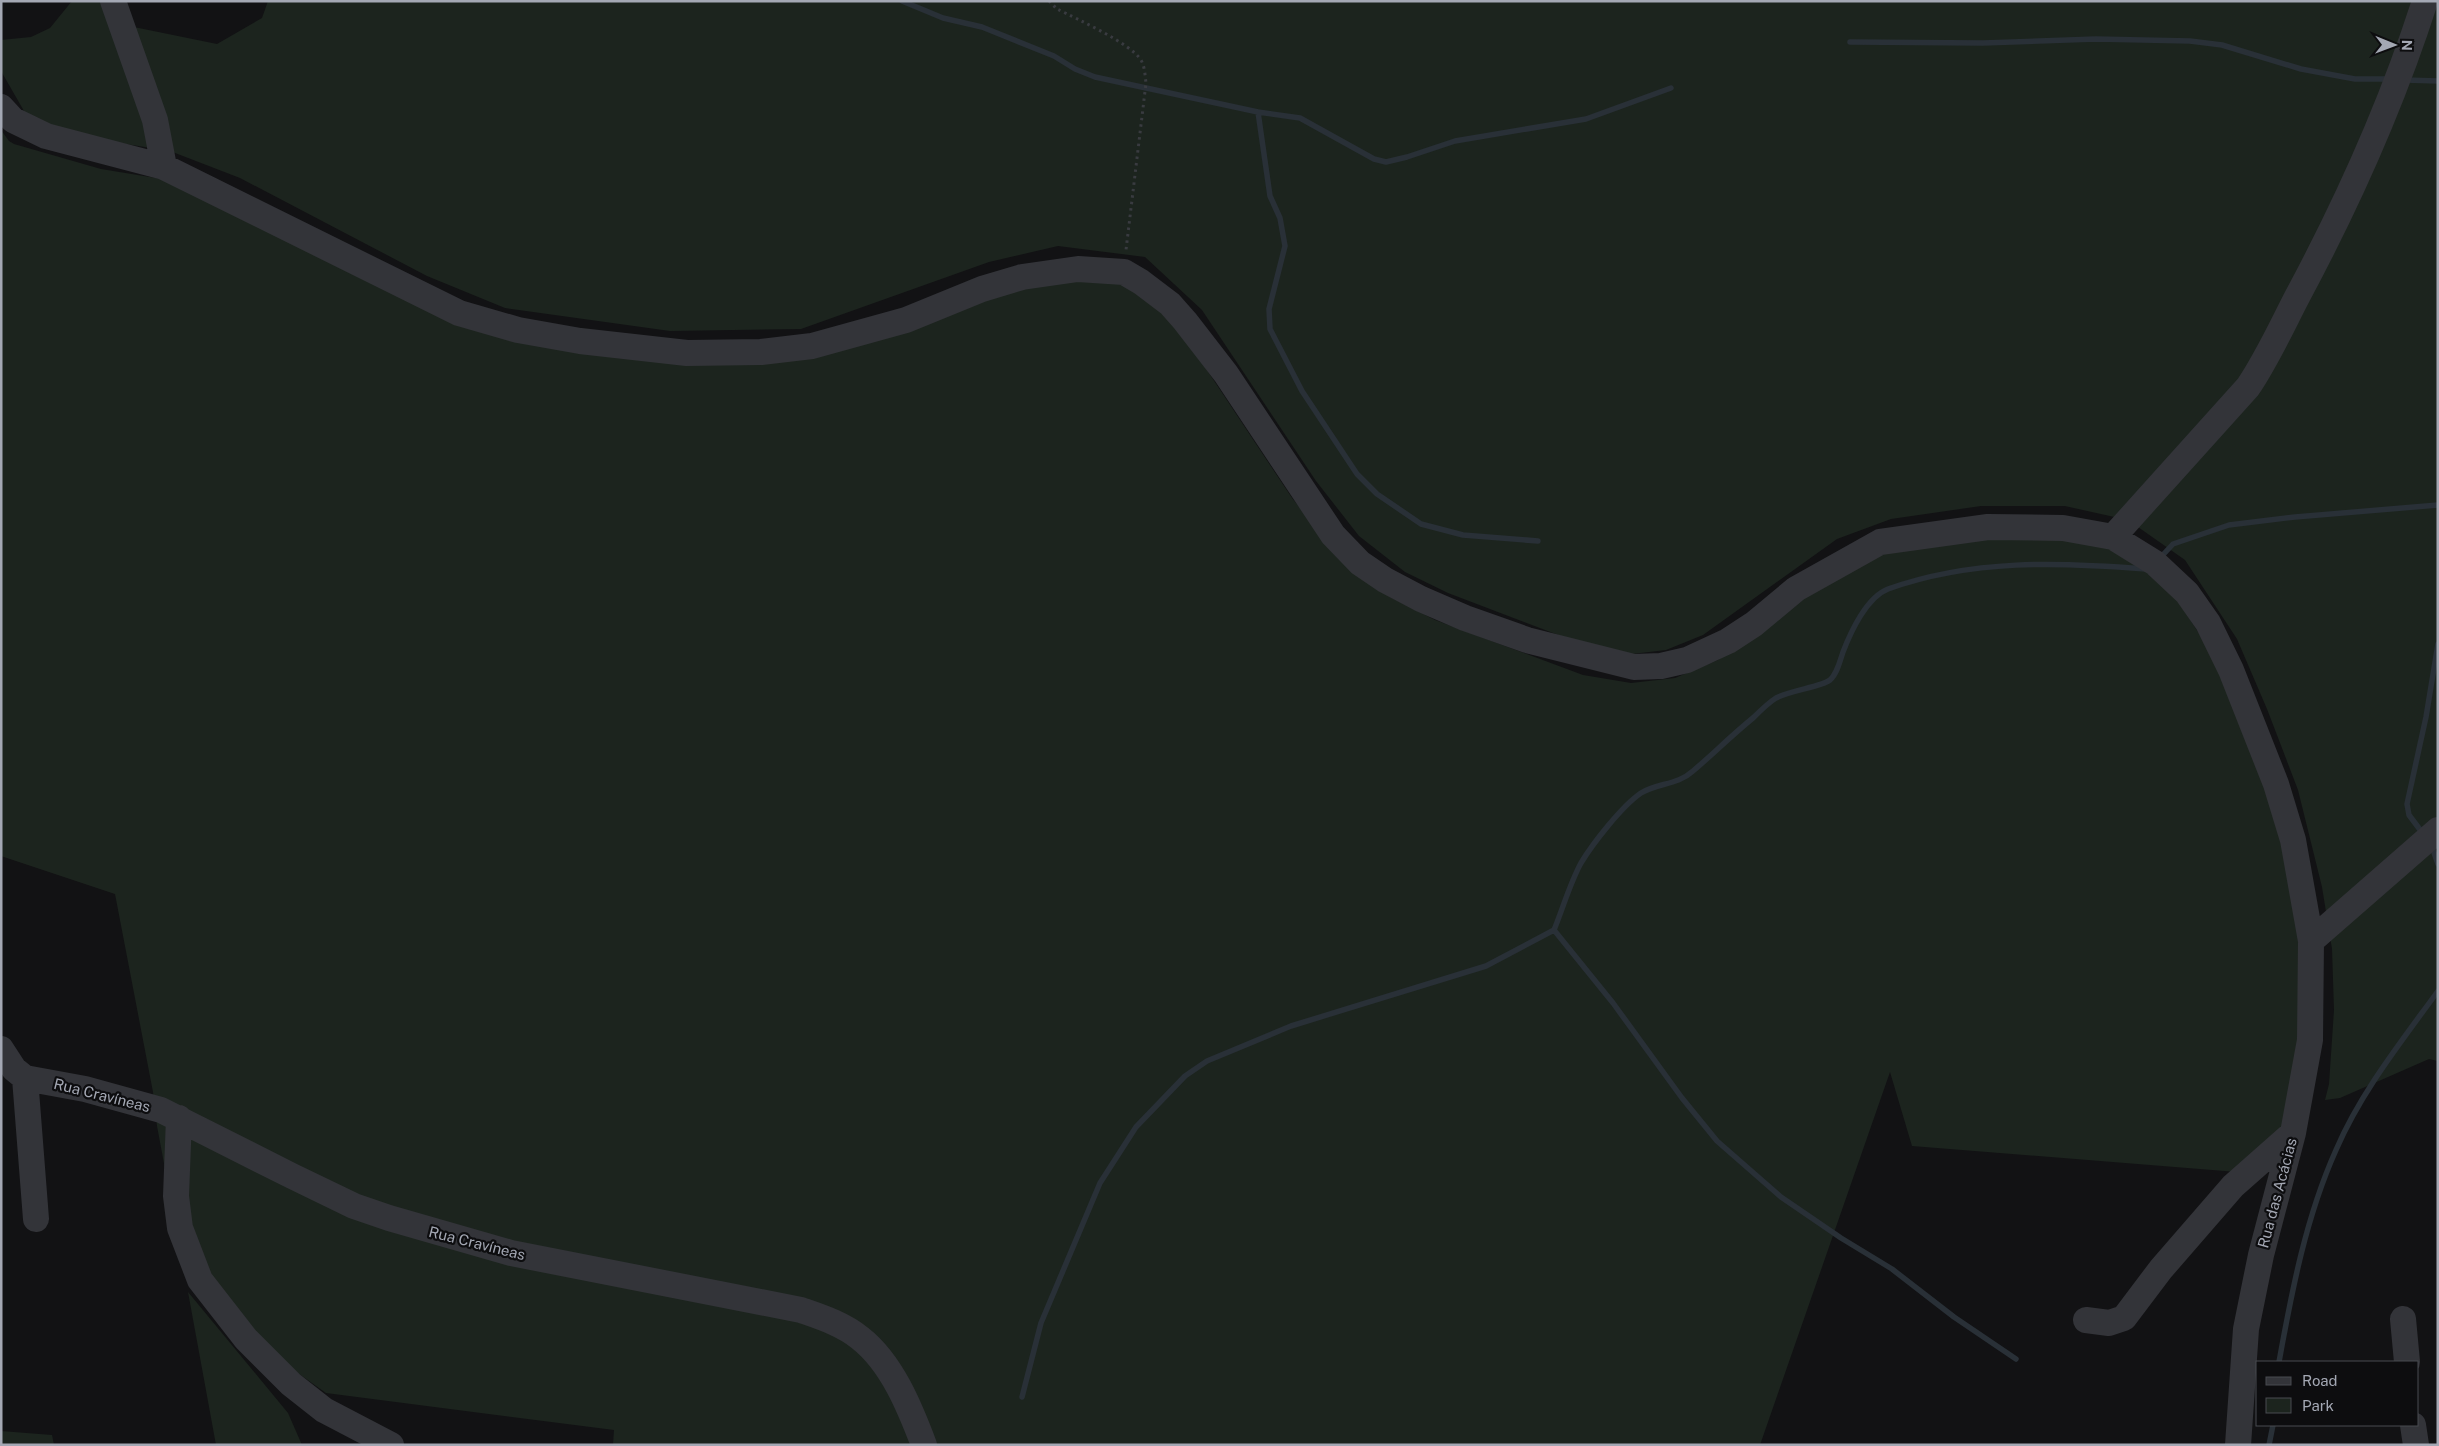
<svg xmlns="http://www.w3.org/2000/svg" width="2439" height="1446" viewBox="0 0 2439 1446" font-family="'Public Sans',sans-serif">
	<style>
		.green { fill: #1c241e }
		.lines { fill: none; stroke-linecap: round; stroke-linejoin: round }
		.stream { stroke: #293037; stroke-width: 5.5 }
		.path { stroke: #393b40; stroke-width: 3; stroke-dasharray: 2.5 4; stroke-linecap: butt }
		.minor { stroke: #333439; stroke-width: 26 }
		.labels { text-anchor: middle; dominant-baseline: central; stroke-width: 4.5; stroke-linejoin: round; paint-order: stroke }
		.street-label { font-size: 15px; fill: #a4a8b4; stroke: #0d0d0f }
	</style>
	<rect width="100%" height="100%" fill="#121214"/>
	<!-- green -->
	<path class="green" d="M72,1H118L124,25L217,44L262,18L268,1H2438V1061L2429,1059L2340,1098L2325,1100L2329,1084L2334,1010L2332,949L2322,887L2298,790L2267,709L2237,639L2185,560L2128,520L2065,506H1981L1891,519L1837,539L1703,635L1666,650L1632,654L1590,647L1448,593L1405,572L1359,536L1316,481L1202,310L1145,257L1058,246L989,262L801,329L670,331L505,308L427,276L240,178L170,151L107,141L28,118L1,71V40L31,37L50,28Z
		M1,130L9,141L14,144L101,169L162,179L497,336L807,358L1061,275L1132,284L1179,328L1292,498L1339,557L1390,597L1435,620L1583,675L1631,683L1675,678L1718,660L1850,565L1900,547L1984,534L2062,535L2118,548L2165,581L2211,652L2270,798L2295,893L2305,1008L2288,1125L2237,1172L1912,1146L1890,1072L1760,1445H613L614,1430L326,1393L271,1354L180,1249L157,1126L153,1092L115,894L1,856Z
		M188,1292L288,1413L302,1445H216Z
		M1,1431L52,1435L54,1445H1Z"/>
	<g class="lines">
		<!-- stream -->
		<path class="stream" d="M902,1L943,18L982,27L1054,56L1075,69L1095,77L1258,112L1300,118L1374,159L1386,162L1407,157L1455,141L1586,119L1671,88
			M1850,42L1983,43L2096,39L2190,41L2222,45L2301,69L2355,79H2390
			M2405,80L2438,81
			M1258,112L1270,196L1280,218L1285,246L1269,309L1270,329L1302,391L1357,474L1377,494L1421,524L1463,535L1538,541
			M2160,558L2173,544L2229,525L2295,517L2438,505
			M2424,835L2409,815L2407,804L2426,717L2438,644
			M2431,844L2438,864
			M1554,930L1613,1003L1682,1098L1717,1141L1781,1197L1841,1238L1892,1269L1954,1317L2016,1359
			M2279,1362C2292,1290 2306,1217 2336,1150C2361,1092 2401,1042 2438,991
			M1022,1397L1041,1323L1100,1183L1136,1127L1185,1076L1207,1061L1291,1026L1486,966L1554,930C1563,908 1570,883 1581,863C1593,843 1622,806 1641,793C1657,783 1678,785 1693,771C1713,754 1732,735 1753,718C1760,711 1768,703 1776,698C1791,690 1821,687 1830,680C1837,674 1840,661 1843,652C1851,631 1867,597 1888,589C1972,559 2059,562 2146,569
			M2269,1445L2273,1425"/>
		<!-- path -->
		<path class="path" d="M1049,1L1057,9C1077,19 1130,43 1141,60C1145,67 1145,76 1146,83L1126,250"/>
		<!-- minor -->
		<path class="minor" d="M113,1L155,120L164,167
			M1,107L13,120L46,136L164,167L459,313L518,330L580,341L687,353L761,352L812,346L906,320L982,289L1022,277L1078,269L1124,272L1141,282L1170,304L1185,321L1226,374L1333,535L1360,563L1385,580L1421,599L1465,618L1527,640L1634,667L1661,666L1687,660L1728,641L1754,624L1796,589L1880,542L1988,527L2063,528L2113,537L2155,563L2187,593L2208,623L2231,670L2276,784L2293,840L2311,941L2310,1040L2293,1133L2261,1255L2246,1329L2238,1445
			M2113,537L2248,387C2267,359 2281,328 2297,297C2348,202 2392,104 2425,1
			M2311,941L2438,830
			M1,1049L14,1069L25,1078L85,1089L161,1110L292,1176L354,1206L389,1218L511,1253L801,1310C821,1317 843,1324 860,1338C892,1363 910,1408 924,1445
			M25,1078L36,1219
			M179,1118L176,1196L180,1228L200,1280L246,1339L291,1384L324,1410L391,1445
			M2403,1319L2407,1362
			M2086,1320L2109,1323L2124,1318L2161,1269L2233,1186L2293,1133
			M2413,1425L2416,1445"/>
	</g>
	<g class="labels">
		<!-- street labels -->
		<g class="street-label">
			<text transform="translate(102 1095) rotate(14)">Rua Cravíneas</text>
			<text transform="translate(2277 1193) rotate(-75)">Rua das Acácias</text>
			<text transform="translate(477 1243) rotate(14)">Rua Cravíneas</text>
		</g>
	</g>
	<!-- border -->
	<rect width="2439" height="1446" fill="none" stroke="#a4a8b4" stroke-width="5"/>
	<!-- legend -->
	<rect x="2256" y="1361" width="162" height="65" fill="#0d0d0f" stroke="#494b51"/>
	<rect x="2266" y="1377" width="25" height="8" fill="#333439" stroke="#494b51"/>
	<text x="2302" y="1386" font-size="15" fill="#a4a8b4">Road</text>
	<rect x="2266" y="1398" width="25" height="15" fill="#1c241e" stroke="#494b51"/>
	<text x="2302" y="1411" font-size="15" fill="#a4a8b4">Park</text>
	<!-- north arrow -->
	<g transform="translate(2394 45) rotate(91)" stroke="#0d0d0f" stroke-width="4" paint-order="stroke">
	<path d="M0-4L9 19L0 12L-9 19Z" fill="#a4a8b4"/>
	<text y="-8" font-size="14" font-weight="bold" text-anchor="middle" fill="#a4a8b4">N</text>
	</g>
</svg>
